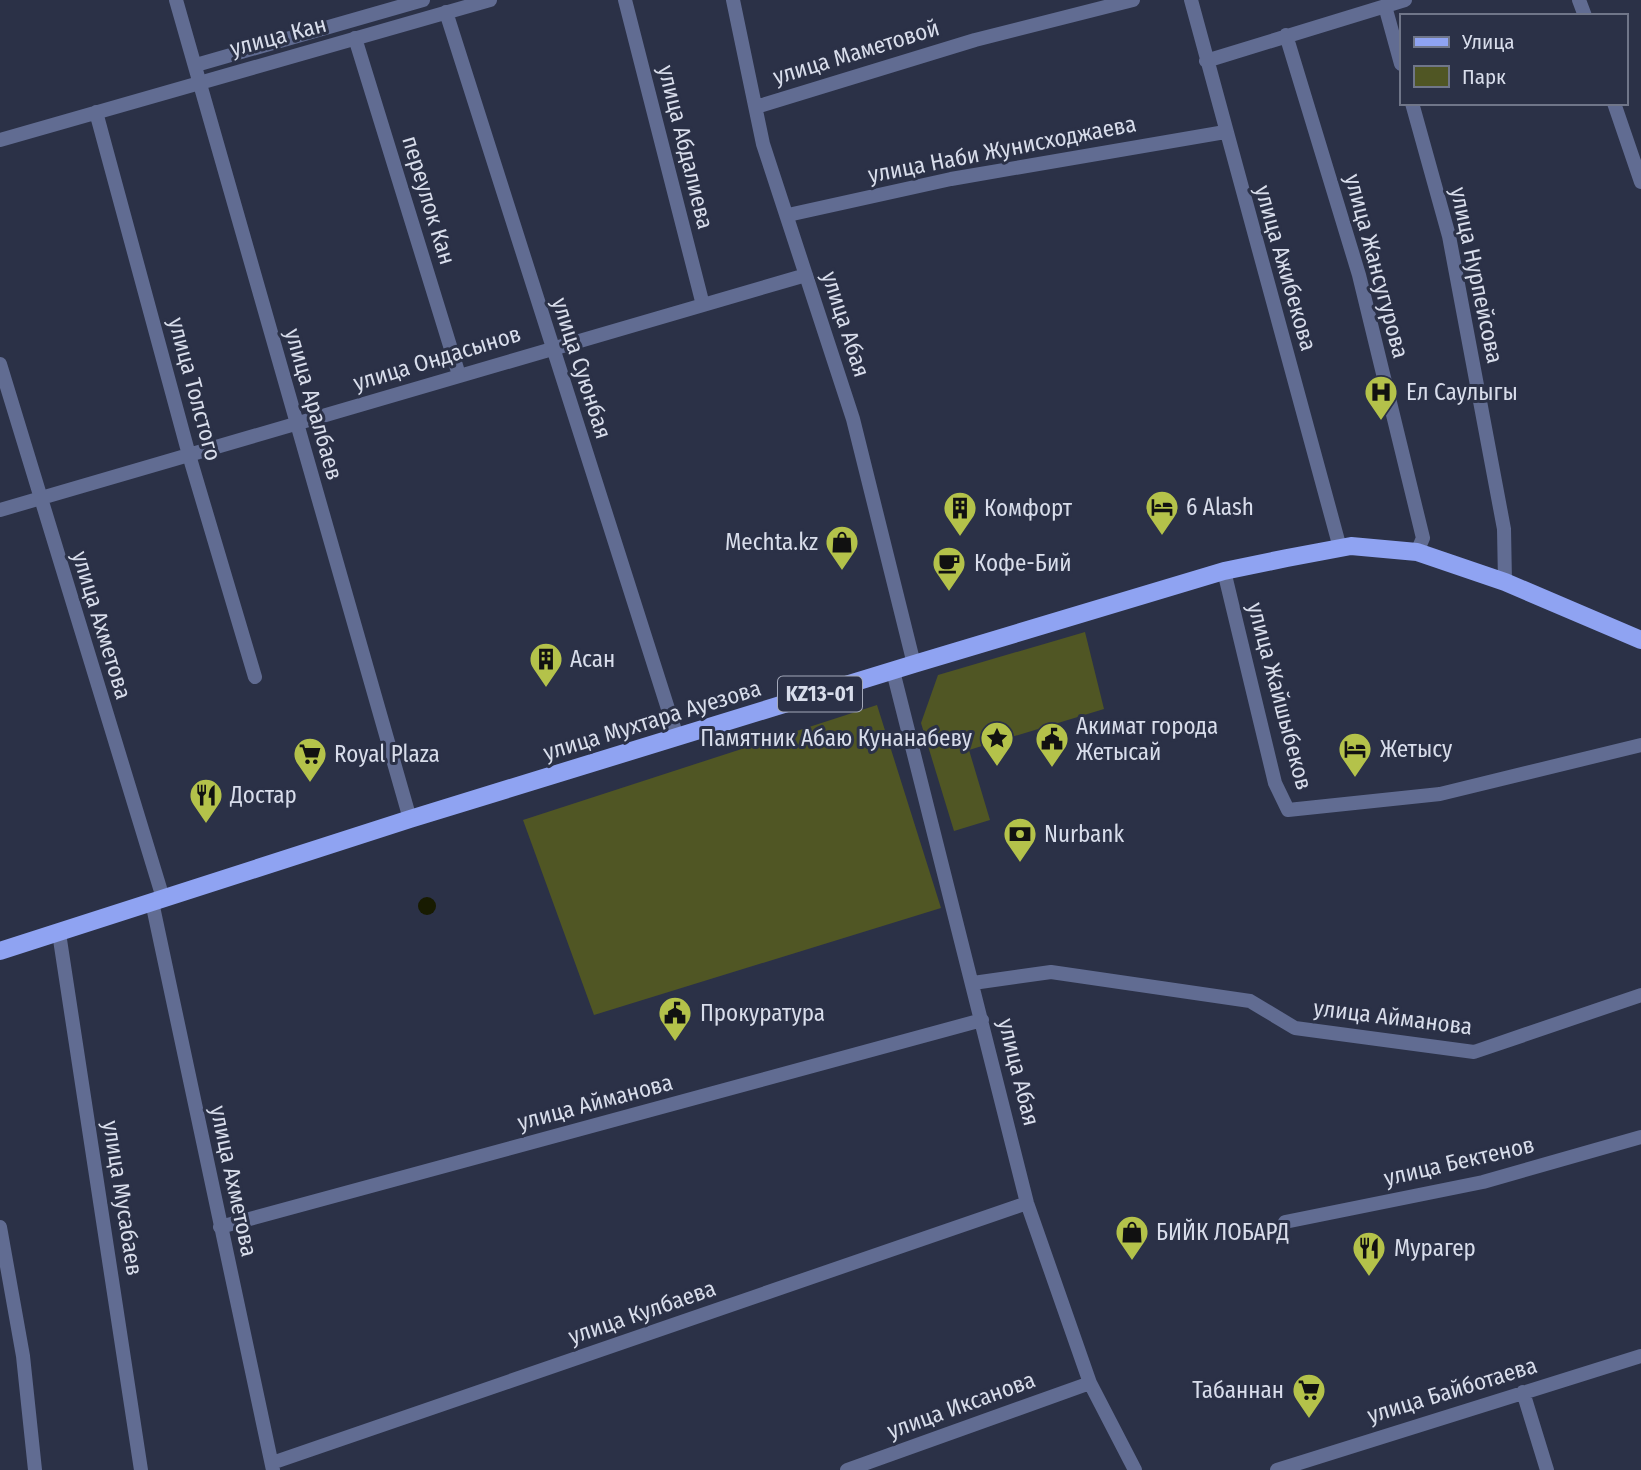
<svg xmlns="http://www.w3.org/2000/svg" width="1641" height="1470" viewBox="0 0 1641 1470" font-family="'Fira Sans Condensed',sans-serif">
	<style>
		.green { fill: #505624 }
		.water { fill: #181b01 }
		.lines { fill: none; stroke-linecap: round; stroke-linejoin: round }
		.minor { stroke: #616c92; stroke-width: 14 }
		.primary { stroke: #8fa3f2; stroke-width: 18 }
		.labels { text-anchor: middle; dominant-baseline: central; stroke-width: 6; stroke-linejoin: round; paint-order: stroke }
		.shield { fill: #2b3147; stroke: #a4a9ba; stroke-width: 2 }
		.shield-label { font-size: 21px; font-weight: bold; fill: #d8ddeb }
		.street-label { font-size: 23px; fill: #d8ddeb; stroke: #2b3147 }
		.poi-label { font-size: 23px; fill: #d8ddeb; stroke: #2b3147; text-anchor: start }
	</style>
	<rect width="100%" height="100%" fill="#2b3147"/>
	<!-- green -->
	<path class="green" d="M1085,632L1104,709L969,750L990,820L954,831L921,723L938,675Z
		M877,705L941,908L594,1015L523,820Z"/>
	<!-- water -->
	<path class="water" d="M418 906a9 9 0 1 1 18 0a9 9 0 1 1-18 0Z"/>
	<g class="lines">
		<!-- minor -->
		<path class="minor" d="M176,0L410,819
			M625,0L703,305
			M733,0L763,144L853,419L914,664
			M1191,0L1340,548
			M1579,0L1585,16
			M1385,6L1401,64
			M446,12L677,737
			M1286,35L1359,275L1423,538L1417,552
			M355,38L459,375
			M1206,61L1405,0
			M196,65L423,0
			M1412,103L1449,236L1504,529L1505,582
			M1614,103L1641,182
			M756,107L975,40L1133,0
			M96,112L189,455L255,677
			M0,140L490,0
			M788,215L951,179L1225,132
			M0,364L163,898
			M0,510L806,275
			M1224,571L1275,783L1288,810L1440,794L1641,745
			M893,671L1027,1203L1090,1383L1135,1470
			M152,902L273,1470
			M59,933L141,1470
			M973,983L1051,972L1250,1001L1295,1028L1474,1052L1641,995
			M1285,1222L1483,1182L1641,1137
			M0,1227L23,1356L35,1470
			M220,1227L982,1020
			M1523,1392L1547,1470
			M272,1463L1027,1203
			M847,1470L1090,1383
			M1277,1470L1641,1356"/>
		<!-- primary -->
		<path class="primary" d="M0,951L410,819L914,664L1224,571L1287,558L1351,546L1417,552L1505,582L1641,640"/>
	</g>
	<!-- icons -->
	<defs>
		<symbol id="hospital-pin" viewBox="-11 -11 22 30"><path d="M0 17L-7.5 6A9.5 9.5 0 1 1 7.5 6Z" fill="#b4c24a" stroke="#2b3147"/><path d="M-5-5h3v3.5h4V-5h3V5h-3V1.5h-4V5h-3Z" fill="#111"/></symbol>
		<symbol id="hotel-pin" viewBox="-11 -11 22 30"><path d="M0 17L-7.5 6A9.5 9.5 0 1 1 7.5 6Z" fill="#b4c24a" stroke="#2b3147"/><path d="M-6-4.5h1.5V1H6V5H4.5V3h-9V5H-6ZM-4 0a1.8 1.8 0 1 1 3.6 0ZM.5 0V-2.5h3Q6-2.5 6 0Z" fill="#111"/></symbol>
		<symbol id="building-pin" viewBox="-11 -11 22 30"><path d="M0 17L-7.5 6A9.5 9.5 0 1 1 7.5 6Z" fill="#b4c24a" stroke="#2b3147"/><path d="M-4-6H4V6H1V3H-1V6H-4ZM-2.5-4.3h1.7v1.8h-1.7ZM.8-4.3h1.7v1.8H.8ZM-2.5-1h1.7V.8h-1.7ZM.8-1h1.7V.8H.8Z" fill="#111"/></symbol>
		<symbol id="shop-pin" viewBox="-11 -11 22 30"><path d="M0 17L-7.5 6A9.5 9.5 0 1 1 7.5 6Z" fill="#b4c24a" stroke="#2b3147"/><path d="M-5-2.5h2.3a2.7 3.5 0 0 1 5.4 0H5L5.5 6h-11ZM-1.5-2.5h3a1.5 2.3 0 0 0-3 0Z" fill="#111"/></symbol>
		<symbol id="cafe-pin" viewBox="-11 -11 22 30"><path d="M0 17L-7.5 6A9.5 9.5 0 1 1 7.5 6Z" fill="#b4c24a" stroke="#2b3147"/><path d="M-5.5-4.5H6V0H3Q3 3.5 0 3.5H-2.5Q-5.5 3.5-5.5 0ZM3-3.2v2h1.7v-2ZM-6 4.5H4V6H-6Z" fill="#111"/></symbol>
		<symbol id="sight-pin" viewBox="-11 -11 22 30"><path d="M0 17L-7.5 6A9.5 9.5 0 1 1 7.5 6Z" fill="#b4c24a" stroke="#2b3147"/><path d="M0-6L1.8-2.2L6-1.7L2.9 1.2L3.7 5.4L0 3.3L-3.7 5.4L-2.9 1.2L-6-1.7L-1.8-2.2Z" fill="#111"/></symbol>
		<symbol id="civic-pin" viewBox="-11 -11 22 30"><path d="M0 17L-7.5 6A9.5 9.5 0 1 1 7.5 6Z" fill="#b4c24a" stroke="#2b3147"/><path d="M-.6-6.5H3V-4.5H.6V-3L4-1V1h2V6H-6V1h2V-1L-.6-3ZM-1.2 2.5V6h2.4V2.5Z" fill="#111"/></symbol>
		<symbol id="supermarket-pin" viewBox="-11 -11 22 30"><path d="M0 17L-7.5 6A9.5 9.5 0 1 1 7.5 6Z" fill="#b4c24a" stroke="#2b3147"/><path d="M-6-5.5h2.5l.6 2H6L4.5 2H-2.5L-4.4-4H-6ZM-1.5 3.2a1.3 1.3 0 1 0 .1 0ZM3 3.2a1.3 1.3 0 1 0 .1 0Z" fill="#111"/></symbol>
		<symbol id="restaurant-pin" viewBox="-11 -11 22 30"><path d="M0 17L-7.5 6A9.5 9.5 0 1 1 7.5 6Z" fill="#b4c24a" stroke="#2b3147"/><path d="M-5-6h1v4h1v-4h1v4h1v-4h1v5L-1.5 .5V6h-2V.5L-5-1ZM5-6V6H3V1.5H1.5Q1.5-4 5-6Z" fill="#111"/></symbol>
		<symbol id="bank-pin" viewBox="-11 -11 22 30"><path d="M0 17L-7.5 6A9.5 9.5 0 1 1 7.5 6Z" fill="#b4c24a" stroke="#2b3147"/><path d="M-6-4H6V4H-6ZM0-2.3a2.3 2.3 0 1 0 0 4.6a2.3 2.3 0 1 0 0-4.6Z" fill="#111"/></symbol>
	</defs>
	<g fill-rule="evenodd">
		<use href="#hospital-pin" x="1362" y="373" width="38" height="52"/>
		<use href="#hotel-pin" x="1143" y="488" width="38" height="52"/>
		<use href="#building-pin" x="941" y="489" width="38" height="52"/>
		<use href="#shop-pin" x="823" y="523" width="38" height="52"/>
		<use href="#cafe-pin" x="930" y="544" width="38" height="52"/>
		<use href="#building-pin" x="527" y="640" width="38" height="52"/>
		<use href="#sight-pin" x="978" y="719" width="38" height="52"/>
		<use href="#civic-pin" x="1033" y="720" width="38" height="52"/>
		<use href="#hotel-pin" x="1336" y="730" width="38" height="52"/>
		<use href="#supermarket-pin" x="291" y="735" width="38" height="52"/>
		<use href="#restaurant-pin" x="187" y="776" width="38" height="52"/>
		<use href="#bank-pin" x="1001" y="815" width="38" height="52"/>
		<use href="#civic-pin" x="656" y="994" width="38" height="52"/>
		<use href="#shop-pin" x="1113" y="1213" width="38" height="52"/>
		<use href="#restaurant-pin" x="1350" y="1229" width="38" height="52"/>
		<use href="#supermarket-pin" x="1290" y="1371" width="38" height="52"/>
	</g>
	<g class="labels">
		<!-- shield labels -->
		<rect class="shield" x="778" y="676.5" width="84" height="35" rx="5"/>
		<g class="shield-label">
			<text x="820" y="694">KZ13-01</text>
		</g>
		<!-- street labels -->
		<g class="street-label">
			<text transform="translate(278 36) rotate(-15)">улица Кан</text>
			<text transform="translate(856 52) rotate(-17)">улица Маметовой</text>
			<text transform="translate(686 147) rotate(76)">улица Абдалиева</text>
			<text transform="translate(1002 149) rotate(-11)">улица Наби Жунисходжаева</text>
			<text transform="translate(429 200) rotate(73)">переулок Кан</text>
			<text transform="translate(1377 266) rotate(75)">улица Жансугурова</text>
			<text transform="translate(1286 268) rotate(74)">улица Ажибекова</text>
			<text transform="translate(1477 275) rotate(78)">улица Нурпейсова</text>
			<text transform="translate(846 324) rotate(72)">улица Абая</text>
			<text transform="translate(437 358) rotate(-17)">улица Ондасынов</text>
			<text transform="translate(582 368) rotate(72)">улица Суюнбая</text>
			<text transform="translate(195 389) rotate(75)">улица Толстого</text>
			<text transform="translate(314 404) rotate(74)">улица Аралбаев</text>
			<text transform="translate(102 625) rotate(73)">улица Ахметова</text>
			<text transform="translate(1280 696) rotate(75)">улица Жайшыбеков</text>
			<text transform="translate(652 720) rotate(-17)">улица Мухтара Ауезова</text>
			<text transform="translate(1393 1017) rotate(7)">улица Айманова</text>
			<text transform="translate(1019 1072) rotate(76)">улица Абая</text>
			<text transform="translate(595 1102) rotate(-15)">улица Айманова</text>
			<text transform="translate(1459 1161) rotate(-13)">улица Бектенов</text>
			<text transform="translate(234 1181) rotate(78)">улица Ахметова</text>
			<text transform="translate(123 1198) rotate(81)">улица Мусабаев</text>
			<text transform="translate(642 1312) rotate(-19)">улица Кулбаева</text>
			<text transform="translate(1452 1390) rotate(-17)">улица Байботаева</text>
			<text transform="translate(961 1405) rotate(-20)">улица Иксанова</text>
		</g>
		<!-- poi labels -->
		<g class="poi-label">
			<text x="1406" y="392">Ел Саулыгы</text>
			<text x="1186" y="507">6 Alash</text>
			<text x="984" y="508">Комфорт</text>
			<text x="818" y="542" text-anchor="end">Mechta.kz</text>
			<text x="974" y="563">Кофе-Бий</text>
			<text x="570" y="659">Асан</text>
			<text x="1076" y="726">Акимат города<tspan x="1076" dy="26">Жетысай</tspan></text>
			<text x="972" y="738" text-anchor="end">Памятник Абаю Кунанабеву</text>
			<text x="1380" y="749">Жетысу</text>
			<text x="334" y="754">Royal Plaza</text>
			<text x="230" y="795">Достар</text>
			<text x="1044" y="834">Nurbank</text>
			<text x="700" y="1013">Прокуратура</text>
			<text x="1156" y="1232">БИЙК ЛОБАРД</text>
			<text x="1394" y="1248">Мурагер</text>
			<text x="1284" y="1390" text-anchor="end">Табаннан</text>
		</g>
	</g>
	<!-- legend -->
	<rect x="1400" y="14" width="228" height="91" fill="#2b3147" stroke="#707689" stroke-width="2"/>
	<rect x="1414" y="37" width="35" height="10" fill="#8fa3f2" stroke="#707689" stroke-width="2"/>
	<text x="1462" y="49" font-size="21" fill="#d8ddeb">Улица</text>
	<rect x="1414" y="66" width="35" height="21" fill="#505624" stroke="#707689" stroke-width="2"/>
	<text x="1462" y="84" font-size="21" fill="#d8ddeb">Парк</text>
</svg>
